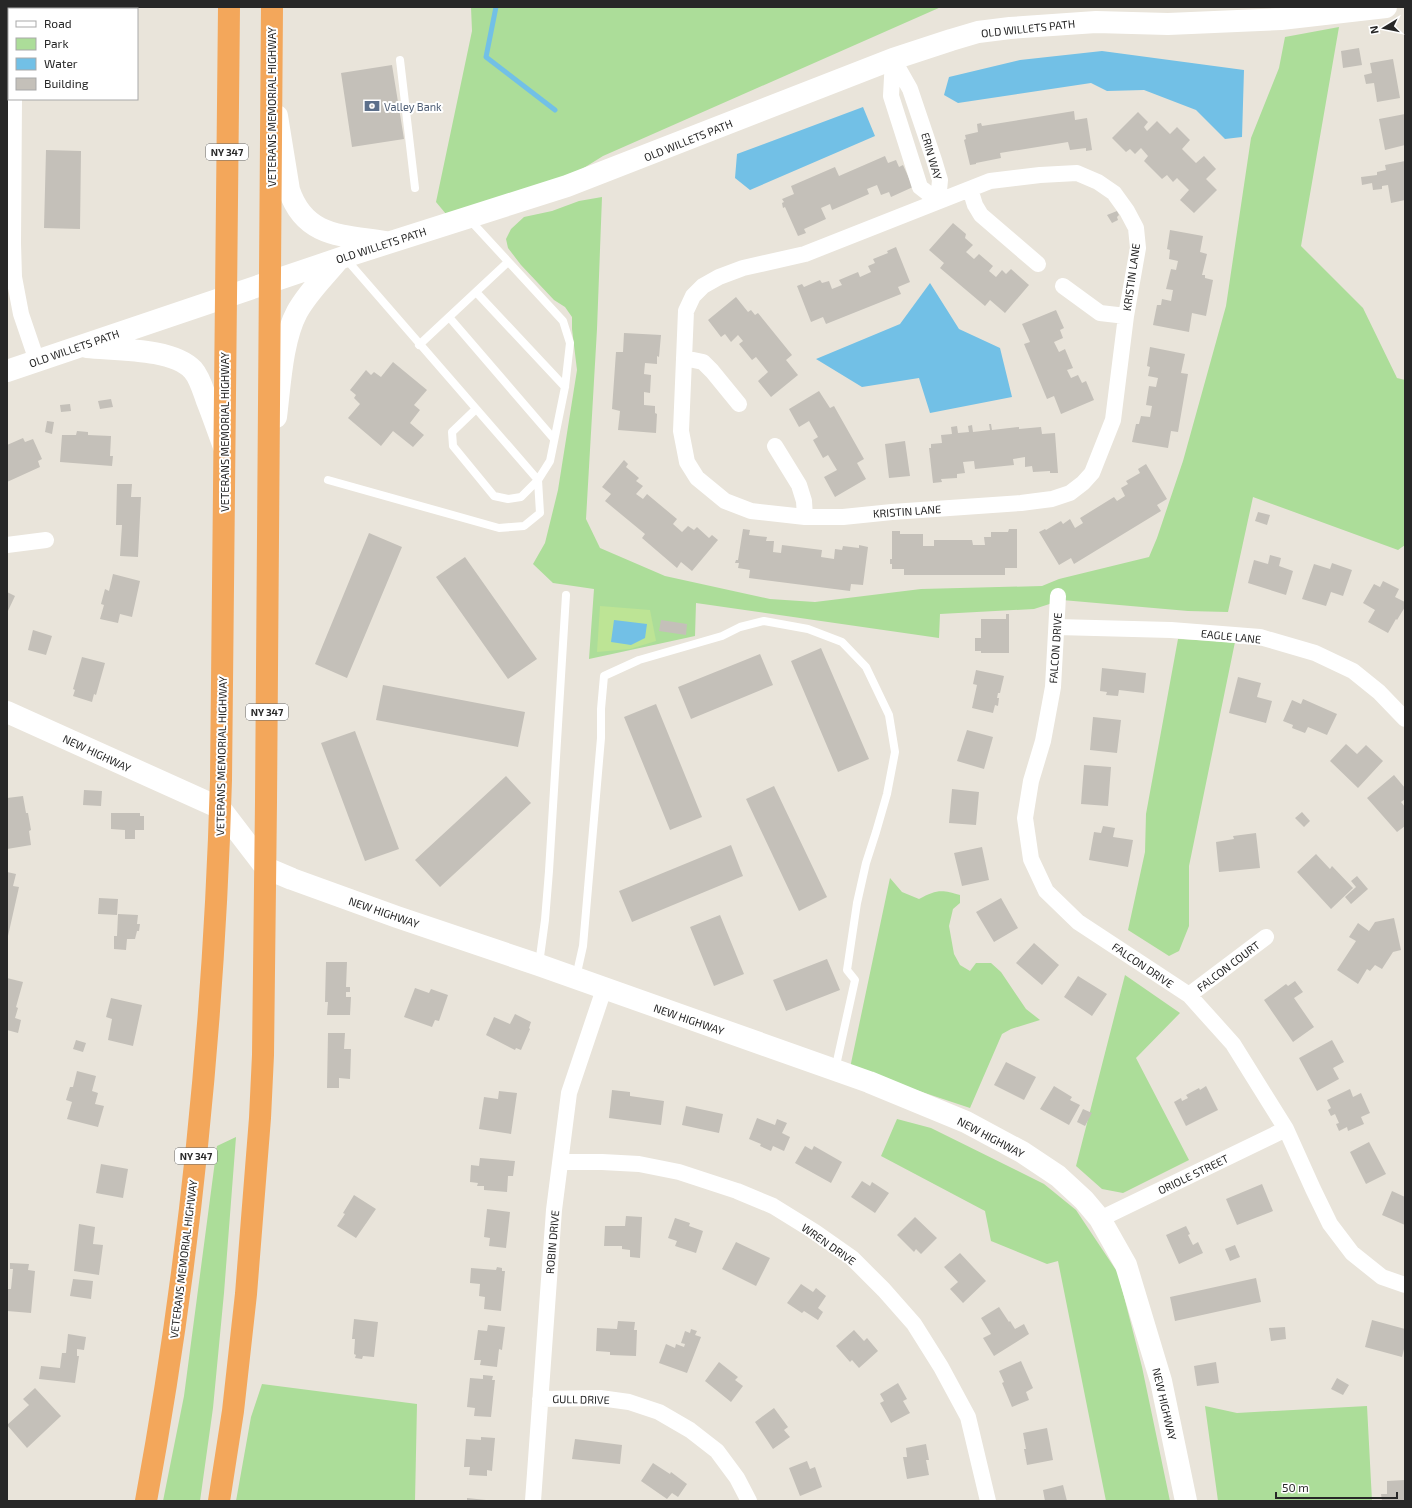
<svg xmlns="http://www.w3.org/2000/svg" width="1412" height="1508" viewBox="0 0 1412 1508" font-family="'Exo 2',sans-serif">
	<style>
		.green { fill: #acdd99 }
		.pitch { fill: #bde495 }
		.water { fill: #72c0e6 }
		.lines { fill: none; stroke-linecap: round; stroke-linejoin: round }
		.stream { stroke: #72c0e6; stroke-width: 5 }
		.building { fill: #c4c0b9 }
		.lane { stroke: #fff; stroke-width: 8 }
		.street { stroke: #fff; stroke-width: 16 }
		.secondary { stroke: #fff; stroke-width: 22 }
		.highway { stroke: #f3a75b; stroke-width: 22 }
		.labels { text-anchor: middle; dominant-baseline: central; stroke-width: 4; stroke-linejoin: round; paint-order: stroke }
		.shield { fill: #fff; stroke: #686868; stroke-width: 1 }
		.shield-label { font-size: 10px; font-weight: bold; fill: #272727 }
		.street-label { font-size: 11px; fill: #272727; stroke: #fff }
		.service-label { font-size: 11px; fill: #4e5e75; stroke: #fff; text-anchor: start }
	</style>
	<rect width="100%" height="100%" fill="#e9e4da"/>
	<!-- green -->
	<path class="green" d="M471,7H941L603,156L566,179L446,214L436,202L472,31Z
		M1339,27L1301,246L1363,308L1397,378L1405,380V545L1398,550L1253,497L1228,612L1188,611L1062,600L1034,609L940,614L939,638L696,603L695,636L589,659L594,589L553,583L533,564L545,543L558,490L577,370L572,329V317L565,307L554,300L521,265L508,248L506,239L511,229L524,217L552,211L579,201L602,197L597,329L586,519L600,548L665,576L770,599L815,602L921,589L1042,586L1059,579L1149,557L1157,538L1183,461L1226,306L1251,138L1279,68L1285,37Z
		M1178,639L1235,642L1189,866V926L1179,951L1169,956L1128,930L1145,852L1146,814Z
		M890,878L902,892L919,899C936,890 941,889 960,895V903L953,909L949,926L954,954L960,965L970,971L976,963H991L1001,972L1026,1009L1040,1020L1011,1029L1002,1034L970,1108L850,1068Z
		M1125,975L1180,1013L1136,1058L1189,1160L1123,1193L1102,1189L1076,1166Z
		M897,1119L931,1128L1044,1184L1076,1210L1118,1273L1142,1367L1170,1501H1106L1058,1261L1047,1264L991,1241L985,1211L881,1156Z
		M236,1137L224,1293L213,1408L200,1501H163L184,1396L217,1146Z
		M262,1384L417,1404L415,1501H236L251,1417Z
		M1205,1406L1237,1413L1367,1406L1372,1501H1218Z"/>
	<!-- pitch -->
	<path class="pitch" d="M600,606L650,610L656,641L630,649L597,652Z"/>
	<!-- water -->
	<path class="water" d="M1102,51L1244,70L1242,137L1225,139L1196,110L1144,90L1107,91L1091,83L958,103L944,95L949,77L1020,60Z
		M863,107L875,136L750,190L735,178L737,154Z
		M930,283L959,329L1000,348L1012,397L930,413L919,378L862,387L816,359L900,324Z
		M614,620L647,624L645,638L631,645L611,642Z"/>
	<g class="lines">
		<!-- stream -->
		<path class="stream" d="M496,7L486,57L555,110"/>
	</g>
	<!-- building -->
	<path class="building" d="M1359,48L1362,65L1343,68L1341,51Z
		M1393,59L1400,98L1377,102L1374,83L1366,84L1364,75L1372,73L1370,63Z
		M392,65L404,139L352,147L341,73Z
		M1074,111L1075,120L1087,118L1092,150L1086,151V148L1070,150L1068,142L1000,153L1001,158L976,163V164L970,165L964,140L966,139L965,135L978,132L977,124L981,123L982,126Z
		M1138,112L1148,122L1144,127L1147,131L1157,121L1170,134L1177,127L1190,140L1182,149L1196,163L1204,156L1216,169L1206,179L1217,190L1194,213L1180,200L1189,190L1177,178L1173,182L1167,175L1162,179L1144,161L1148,156L1141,148L1135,154L1130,149L1126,152L1112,138Z
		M1405,114V145L1385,150L1379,119Z
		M46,150L81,151L80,229L44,228Z
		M885,156L888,163L896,160L899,167L903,165L913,187L891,197L889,192L881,195L877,185L867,189L869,194L832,210L830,204L821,208L826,219L804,229L806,233L798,236L785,207L783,208L782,203L784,202L782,199L794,194L791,186L835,167L839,176Z
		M1405,161V200L1391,203L1388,185L1382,186V189L1373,190L1372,183L1362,185L1361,177L1377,175V172L1386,170L1385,165Z
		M1117,211L1119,215L1117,217L1118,220L1112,223L1107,215Z
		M953,223L966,234L965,238L973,245L966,252L974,259L979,254L993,266L989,271L996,277L1002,270L1006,274L1011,269L1029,285L1005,313L990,300L985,306L940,268L944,263L929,250Z
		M1170,230L1203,236L1200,252L1207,254L1202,275H1205V278L1213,280L1206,316L1192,313L1189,332L1153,325L1157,305H1161L1162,299L1171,301L1173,290L1166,289L1171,269L1176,270L1178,261L1169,259L1170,250L1167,249Z
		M896,247L910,282L898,287L901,294L826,324L823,317L811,322L797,286L802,284L804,287L820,280L822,283L829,281L832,289L842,285L839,280L858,272L860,277L871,272L868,266L875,263L873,259L888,253L887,251Z
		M736,297L748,312L751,310L755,315L758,313L792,355L786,360L798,375L771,397L758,381L768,372L756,357L752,360L739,344L743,341L738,335L731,342L725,334L721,337L708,320Z
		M1056,310L1064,328L1060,330L1063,338L1054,342L1059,352L1065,349L1073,368L1067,370L1071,378L1078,375L1082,383L1086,381L1094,400L1061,414L1054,396L1047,399L1024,344L1030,342L1022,324Z
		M624,333L661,335L659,357L657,356V364L645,363L644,374L651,375L650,393L644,392V405L655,406V413L657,414L656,433L618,430L620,411L612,409L616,352H623Z
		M1150,347L1185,354L1181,373L1188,374L1178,432L1171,431L1168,448L1132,442L1136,424H1139L1141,416L1150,417L1152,406L1146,405L1149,386L1156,387L1158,378L1148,376L1150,367L1147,366Z
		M393,362L427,390L414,405L420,410L410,423L424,435L413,447L393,431L381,446L348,418L360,404L354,398L356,395L350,390L366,370L371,375L374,372L381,377Z
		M819,391L830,408L834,406L864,459L857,463L866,479L835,497L824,477L837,470L828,455L823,458L813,440L818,437L809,421L799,427L789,409Z
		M111,399L113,407L100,409L98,401Z
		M70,404L71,411L61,412L60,405Z
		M47,421L54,422L52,434L45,432Z
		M989,424H991L992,430L1019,427V429L1041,427L1042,434L1055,433L1058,473H1050V471L1033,472L1032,466L1025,467V457L1013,459L1014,465L975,469L974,461L963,462L965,473L957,474V478L941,479L942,482L933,483L929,448H931V444L942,443L941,435L952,434L951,427L957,426L958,433L969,432L968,426L972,425L973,432L990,430Z
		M77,431L88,432V435L111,436L110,456H113L112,466L60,462L62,435H76Z
		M23,438L25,442L33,439L42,459L38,461L40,467L7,482V445Z
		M905,441L910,476L889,478L885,444Z
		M624,460L628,464L626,467L639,478L636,481L643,486L636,494L643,499L647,494L677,519L673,524L682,532L688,526L694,530L697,527L709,538L712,535L718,540L692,571L681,562L677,568L642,538L645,534L605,501L611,494L602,487Z
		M1146,464L1167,499L1157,505L1161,511L1074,564L1071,558L1059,565L1039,532L1045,529L1046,530L1061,521L1063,524L1070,519L1075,528L1083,523L1080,518L1114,497L1117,501L1125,496L1121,488L1128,484L1126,481L1140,473L1138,469Z
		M117,484H132L131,497H141L138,557L120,556L122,525H116Z
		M1258,512L1270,515L1267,525L1255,521Z
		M743,529L750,530L749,535L767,537L766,541H774L773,552L781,553L782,545L822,550L821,557L834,559L835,549L842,550L843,546L859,548V545L868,547L863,585L851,584L850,591L749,578L750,570L738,568L739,563H735L736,560H738Z
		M1009,529H1017V568H1005V575H904V569H892V564H890V559H892V531H900V534H923V546H934V540H972L973,545H985L984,537H991V532H1008Z
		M369,533L402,547L347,678L315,664Z
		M1270,555L1281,558L1279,566L1293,571L1286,595L1248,583L1254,560L1268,564Z
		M465,557L537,659L508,679L436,577Z
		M1332,563L1352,570L1343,596L1331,592L1326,606L1302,599L1314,564L1330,569Z
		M113,574L140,581L132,617L120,614L118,623L100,619L104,605L101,604L105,589L109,591Z
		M1383,581L1399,589L1395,597L1405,602V607L1397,620L1396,619L1388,633L1368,622L1375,610L1363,603L1374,584L1380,587Z
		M7,592L15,596L7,613Z
		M1006,614H1009V653H981V651H975V638H981V619H1006Z
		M661,620L687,624L686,635L659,631Z
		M33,630L52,636L46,655L28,650Z
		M821,648L869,759L838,772L791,661Z
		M760,654L773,685L691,719L678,687Z
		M82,657L105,663L96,695L94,694L92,702L73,696L75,690L73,689Z
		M1102,668L1146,673L1144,693L1119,690L1118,696L1106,695L1107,692L1100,691Z
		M976,670L1004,676L1000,693H998L997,698H999L998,706L995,705L993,713L972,708L977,685L973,684Z
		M1238,677L1261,683L1257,697L1272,701L1266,723L1229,713Z
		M383,685L525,712L518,747L376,720Z
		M1303,699L1337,714L1327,735L1308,727L1305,733L1292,728L1293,725L1283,721L1292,700L1301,704Z
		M656,704L702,817L670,830L624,717Z
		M1093,717L1121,720L1117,753L1090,750Z
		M967,730L993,737L984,769L957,761Z
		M355,731L399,849L365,861L321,743Z
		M1346,744L1357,754L1366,745L1383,761L1358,788L1330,761Z
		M1084,765L1111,767L1108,806L1081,804Z
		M1394,775L1405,788V799L1401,802L1405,807V826L1397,832L1367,798Z
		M506,776L531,803L440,887L415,860Z
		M774,786L827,897L799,911L746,799Z
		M952,789L979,792L976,825L949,823Z
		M84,790L102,791L101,806L83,805Z
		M23,796L26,813H28L31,830L29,831L31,845L7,849V798Z
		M1302,812L1310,821L1304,827L1295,818Z
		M111,813H140V816H144V830H135V839H125V830L111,829Z
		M1103,826L1115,828L1113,837L1133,840L1128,867L1089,860L1094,832L1101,833Z
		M1256,833L1260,868L1219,872L1216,842L1234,839L1233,836Z
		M731,845L743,876L632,922L619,891Z
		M982,847L989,880L962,886L954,853Z
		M1316,854L1330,869L1332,866L1353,888L1331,909L1297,872Z
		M7,872L16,874L13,886L19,887L8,936Z
		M1357,876L1368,889L1351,904L1345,897L1356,887L1351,881Z
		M99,898L118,899L117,915L98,914Z
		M1001,898L1018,928L994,942L976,912Z
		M118,914L138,915L137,924H140L139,931H137L135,939H127L126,950L114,949V936H117Z
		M720,915L744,974L714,986L690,927Z
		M1394,918L1401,950L1393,952L1382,969L1375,965L1370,971L1367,969L1358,984L1337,970L1356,941L1349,937L1358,923L1369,931L1375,922Z
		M1034,943L1059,965L1042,985L1016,963Z
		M827,959L840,990L786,1011L773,980Z
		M326,962H347L346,987H350V992H346V997H351L350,1015H327L328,1002H325Z
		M1078,976L1107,994L1092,1016L1064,997Z
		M7,978L23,982L16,1007L18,1008L15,1018L21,1020L18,1033L7,1030Z
		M1295,981L1303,992L1294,998L1314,1027L1293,1042L1264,1000L1286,984L1288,986Z
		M415,988L429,993L431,989L448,995L439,1021L435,1020L432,1027L404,1017Z
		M111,998L142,1005L133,1046L108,1040L112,1019L106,1017Z
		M515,1014L531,1022L529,1028L530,1029L521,1050L516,1048L515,1050L486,1035L494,1017L510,1024Z
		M328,1033H345L344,1049H351L350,1079L339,1078V1088H327Z
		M76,1040L86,1043L83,1052L73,1049Z
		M1332,1040L1344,1062L1333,1068L1339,1079L1317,1091L1299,1058Z
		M1006,1062L1036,1077L1024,1100L994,1085Z
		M77,1071L96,1076L92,1091L98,1093L95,1104L104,1106L98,1127L67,1119L72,1102L66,1100L70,1087H73Z
		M1054,1086L1072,1097L1070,1100L1080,1105L1069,1125L1040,1109Z
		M1206,1086L1218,1110L1186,1126L1174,1102L1181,1098L1182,1101L1188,1098L1186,1095L1199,1088L1200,1090Z
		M1350,1089L1353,1097L1361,1093L1370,1113L1361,1117L1364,1124L1348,1131L1347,1127L1339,1131L1336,1124L1339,1123L1335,1114L1331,1116L1328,1110L1331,1108L1327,1100Z
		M612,1090L630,1092V1096L664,1101L661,1125L609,1118Z
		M499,1091L517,1093L511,1134L479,1129L484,1097L498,1099Z
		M686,1106L723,1114L719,1133L682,1125Z
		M1083,1109L1092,1113L1085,1126L1077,1122Z
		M757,1118L775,1125L777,1119L787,1123L782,1133L790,1137L784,1151L773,1146L771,1151L760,1146L761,1144L749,1139Z
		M1369,1142L1386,1174L1366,1184L1350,1152Z
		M805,1146L812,1150L814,1146L842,1162L831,1183L795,1163Z
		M480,1158L515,1161L513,1176H508L507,1192L484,1190V1186H477L478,1183L470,1182L471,1165L479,1166Z
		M101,1164L128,1169L123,1198L96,1193Z
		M862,1181L870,1186L872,1182L889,1193L875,1213L851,1197Z
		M1262,1184L1273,1211L1237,1225L1226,1199Z
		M1392,1191L1405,1197V1225L1382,1215Z
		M354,1195L376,1209L356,1238L337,1226L345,1214L343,1213Z
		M487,1209L510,1212L506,1248L489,1246L490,1238L484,1237Z
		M626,1216L642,1217L640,1258L630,1257V1250L622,1249V1246H604L605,1226H625Z
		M915,1217L937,1238L921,1254L916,1249L914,1252L897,1235Z
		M675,1218L690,1223L689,1226L703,1231L696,1253L675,1246L677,1241L668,1238Z
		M79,1224L95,1227L93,1244L103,1245L99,1275L74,1271Z
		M1186,1226L1190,1234L1188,1235L1193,1245L1198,1242L1203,1253L1179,1264L1166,1235Z
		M736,1242L770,1258L756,1286L722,1269Z
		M1235,1245L1240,1257L1230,1261L1225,1249Z
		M960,1253L986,1281L963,1303L950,1289L958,1282L944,1267Z
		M10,1263L29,1264L28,1270L35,1271L31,1313L7,1311L8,1289H11L13,1269H10Z
		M497,1267L502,1268V1271H505L501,1311L484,1309L485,1297L479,1296L480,1284L470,1283L471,1268L496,1270Z
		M1256,1278L1261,1302L1175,1321L1170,1297Z
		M73,1279L93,1281L91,1299L70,1296Z
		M801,1284L813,1292L816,1288L826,1296L818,1308L823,1312L818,1320L804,1311L802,1313L787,1303Z
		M999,1307L1009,1322L1010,1321L1015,1329L1024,1324L1029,1334L994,1356L983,1338L991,1334L981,1318Z
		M354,1319L378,1322L374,1357L363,1356L362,1359L355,1358L356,1355L354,1354L355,1339H352Z
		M1372,1320L1405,1329V1345L1402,1357L1365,1347Z
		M618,1321L635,1322L634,1330H637L636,1356L610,1355V1352L596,1351L597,1328L617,1329Z
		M488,1325L505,1327L502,1350L499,1349L497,1367L480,1365L481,1360H474L478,1330L487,1331Z
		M1285,1327L1286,1339L1271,1341L1269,1328Z
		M691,1329L697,1331L695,1335L701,1337L687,1373L659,1363L666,1344L675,1348L676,1344L684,1347L685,1344L681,1343L685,1331L690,1333Z
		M854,1330L864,1341L867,1338L878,1351L859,1368L852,1360L850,1362L836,1346Z
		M68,1334L86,1337L84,1350L77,1349V1356H79L75,1383L39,1379L41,1366L60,1368L62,1353H66Z
		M1021,1361L1033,1388L1026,1392L1029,1400L1012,1407L1002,1383L1004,1382L999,1371Z
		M719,1362L738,1377L735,1380L743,1386L731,1402L705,1381Z
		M1216,1362L1219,1383L1197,1386L1194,1366Z
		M483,1375L493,1376L492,1380H495L491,1417L474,1416L475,1408L467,1407L470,1378L483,1379Z
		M1337,1378L1349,1385L1343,1395L1331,1389Z
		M898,1383L907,1399L903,1401L910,1413L891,1423L880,1403L884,1401L880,1394Z
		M35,1388L61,1416L27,1448L7,1425L29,1405L23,1399Z
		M774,1408L788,1427L784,1430L790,1437L773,1449L755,1422Z
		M1047,1428L1053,1460L1027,1465L1024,1449H1026L1023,1433Z
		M481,1437L495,1438L492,1471L487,1470V1476L469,1475L470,1467H464L466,1439L481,1440Z
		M575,1439L622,1445L620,1464L572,1459Z
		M926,1444L929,1460H926L929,1475L907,1479L903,1457H907L906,1448Z
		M807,1461L810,1469L815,1467L822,1487L800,1496L789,1468Z
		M653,1463L670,1474L671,1472L687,1484L678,1497L672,1493L667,1499L641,1481Z
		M1405,1480V1501H1382L1381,1494H1387V1481Z
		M1063,1485L1067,1501H1045L1043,1490Z
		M467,1498L486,1500V1501H467Z"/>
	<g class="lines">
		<!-- lane -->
		<path class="lane" d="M400,60L415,188
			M469,219L563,321L570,343L565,387L550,461L538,480L521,497L508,499L494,496L453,446L452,432L476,409
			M476,292L565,387
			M449,317L554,439
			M419,345L508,262
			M328,480L499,528L524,526L540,513L538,480L346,259
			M539,964L545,920L549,871L566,595
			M576,977L583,946L601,738V709L604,676L639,660L722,636L740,627L764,621L808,629L842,642L866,667L889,715L895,752L887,794L876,832L866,863L857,903L847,970L855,980L835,1070"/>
		<!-- street -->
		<path class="street" d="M14,9V7
			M893,59L891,96L920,187L938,201
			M893,59L910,89L934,160L940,180L938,201
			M14,99L13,243L14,277L21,314L37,361
			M1077,173L1098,182L1114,193L1127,211L1136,228L1138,248L1126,316L1113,420L1092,473L1083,483L1070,493L1052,499L1021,503L892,512L843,517H805L751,511L725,501L697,478L687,462L681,431L686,311L693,296L703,286L719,277L743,268L805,254L990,181L1040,175Z
			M970,189L975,205L981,215L1038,264
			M1063,286L1100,313L1126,316
			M684,358L703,362L712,371L739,404
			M775,446L799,485L804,501L805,517
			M7,545L46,540
			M1058,596L1053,687L1043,741L1031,781L1025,818L1031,859L1046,891L1078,922L1189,995L1233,1044L1286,1129L1313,1189L1330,1224L1352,1253L1382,1277L1405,1285
			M1057,627L1171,630L1260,637L1315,653L1353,671L1379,692L1405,719
			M1189,995L1266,937
			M561,1162H602L639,1164L679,1172L737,1191L773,1206L815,1232L852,1258L884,1290L914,1324L941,1367L968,1417L988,1501
			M1100,1219L1286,1129
			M540,1399L600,1398L629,1402L659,1412L690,1430L717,1451L737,1478L749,1501
			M533,1501L554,1210L569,1093L604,989"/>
		<!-- secondary -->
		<path class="secondary" d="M277,116L289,190C305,238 343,235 386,242
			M87,347C116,350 173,348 193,370C200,378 203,390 207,401C213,416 218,431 224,447
			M7,371L344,257L567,186L893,59L951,40L978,32L1010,28L1096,22L1168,24L1281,19L1386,7
			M276,417C280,385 282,340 297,312C308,292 325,276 339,259
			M7,712L220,808L266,868L292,879L397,917L539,965L869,1082L966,1122L1022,1152L1058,1176L1084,1200L1100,1219L1126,1265L1161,1381L1186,1501"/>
		<!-- highway -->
		<path class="highway" d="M146,1501C190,1263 214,1022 221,780L229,7
			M219,1501L233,1411L246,1294L260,1118L263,1055L266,802L272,7"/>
	</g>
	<!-- icons -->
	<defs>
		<symbol id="bank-bare" viewBox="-9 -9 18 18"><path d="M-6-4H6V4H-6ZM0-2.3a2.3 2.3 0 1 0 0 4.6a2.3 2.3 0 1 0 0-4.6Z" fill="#5c6f8a" stroke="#fff" stroke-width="2.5" paint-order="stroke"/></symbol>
	</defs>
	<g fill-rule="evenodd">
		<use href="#bank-bare" x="361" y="95" width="22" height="22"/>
	</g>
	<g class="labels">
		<!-- shield labels -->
		<g class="shield">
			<rect x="206" y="144" width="42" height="16" rx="3"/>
			<rect x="246" y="704" width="42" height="16" rx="3"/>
			<rect x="175" y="1148" width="42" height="16" rx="3"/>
		</g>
		<g class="shield-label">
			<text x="227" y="152">NY 347</text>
			<text x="267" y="712">NY 347</text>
			<text x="196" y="1156">NY 347</text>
		</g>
		<!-- street labels -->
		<g class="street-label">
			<text transform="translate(1028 28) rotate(-6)">OLD WILLETS PATH</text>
			<text transform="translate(271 107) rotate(-90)">VETERANS MEMORIAL HIGHWAY</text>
			<text transform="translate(688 140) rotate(-22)">OLD WILLETS PATH</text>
			<text transform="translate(932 156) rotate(74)">ERIN WAY</text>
			<text transform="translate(381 245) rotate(-18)">OLD WILLETS PATH</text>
			<text transform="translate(1131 277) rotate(-82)">KRISTIN LANE</text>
			<text transform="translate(74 348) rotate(-19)">OLD WILLETS PATH</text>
			<text transform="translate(224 432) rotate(-90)">VETERANS MEMORIAL HIGHWAY</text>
			<text transform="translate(907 511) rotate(-4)">KRISTIN LANE</text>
			<text transform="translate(1231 636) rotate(6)">EAGLE LANE</text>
			<text transform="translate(1055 648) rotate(-86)">FALCON DRIVE</text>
			<text transform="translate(97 753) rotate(25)">NEW HIGHWAY</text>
			<text transform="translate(221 756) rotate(-89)">VETERANS MEMORIAL HIGHWAY</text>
			<text transform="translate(384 912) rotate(19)">NEW HIGHWAY</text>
			<text transform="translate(1143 965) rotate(34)">FALCON DRIVE</text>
			<text transform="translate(1228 966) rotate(-37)">FALCON COURT</text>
			<text transform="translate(689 1019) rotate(19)">NEW HIGHWAY</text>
			<text transform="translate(991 1137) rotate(28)">NEW HIGHWAY</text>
			<text transform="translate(1193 1174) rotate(-26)">ORIOLE STREET</text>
			<text transform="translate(552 1242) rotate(-85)">ROBIN DRIVE</text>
			<text transform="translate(829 1244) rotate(35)">WREN DRIVE</text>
			<text transform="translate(183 1259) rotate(-83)">VETERANS MEMORIAL HIGHWAY</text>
			<text transform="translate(581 1399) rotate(1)">GULL DRIVE</text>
			<text transform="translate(1165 1404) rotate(77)">NEW HIGHWAY</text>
		</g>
		<!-- service labels -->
		<g class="service-label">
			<text x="384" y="106">Valley Bank</text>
		</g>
	</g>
	<!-- border -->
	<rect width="1412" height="1508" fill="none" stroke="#272727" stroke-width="16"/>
	<!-- legend -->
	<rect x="8" y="8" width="130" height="92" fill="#ffffff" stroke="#a9a9a9"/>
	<rect x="16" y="21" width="20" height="6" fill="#ffffff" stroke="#a9a9a9"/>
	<text x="44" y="28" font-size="12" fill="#272727">Road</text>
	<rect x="16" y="38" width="20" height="12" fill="#acdd99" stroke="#a9a9a9"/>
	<text x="44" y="48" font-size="12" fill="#272727">Park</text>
	<rect x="16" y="58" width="20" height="12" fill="#72c0e6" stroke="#a9a9a9"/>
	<text x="44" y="68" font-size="12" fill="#272727">Water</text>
	<rect x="16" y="78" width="20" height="12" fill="#c4c0b9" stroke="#a9a9a9"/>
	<text x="44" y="88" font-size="12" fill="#272727">Building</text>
	<!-- north arrow -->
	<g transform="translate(1384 28) rotate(260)" stroke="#ffffff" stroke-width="3" paint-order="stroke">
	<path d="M0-3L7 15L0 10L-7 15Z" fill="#272727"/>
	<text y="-6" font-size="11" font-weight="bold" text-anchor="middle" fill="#272727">N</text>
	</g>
	<!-- scale -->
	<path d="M1276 1492v6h121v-6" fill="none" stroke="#272727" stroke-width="2"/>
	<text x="1282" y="1492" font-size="12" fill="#272727" stroke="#ffffff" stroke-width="3" paint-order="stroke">50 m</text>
</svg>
